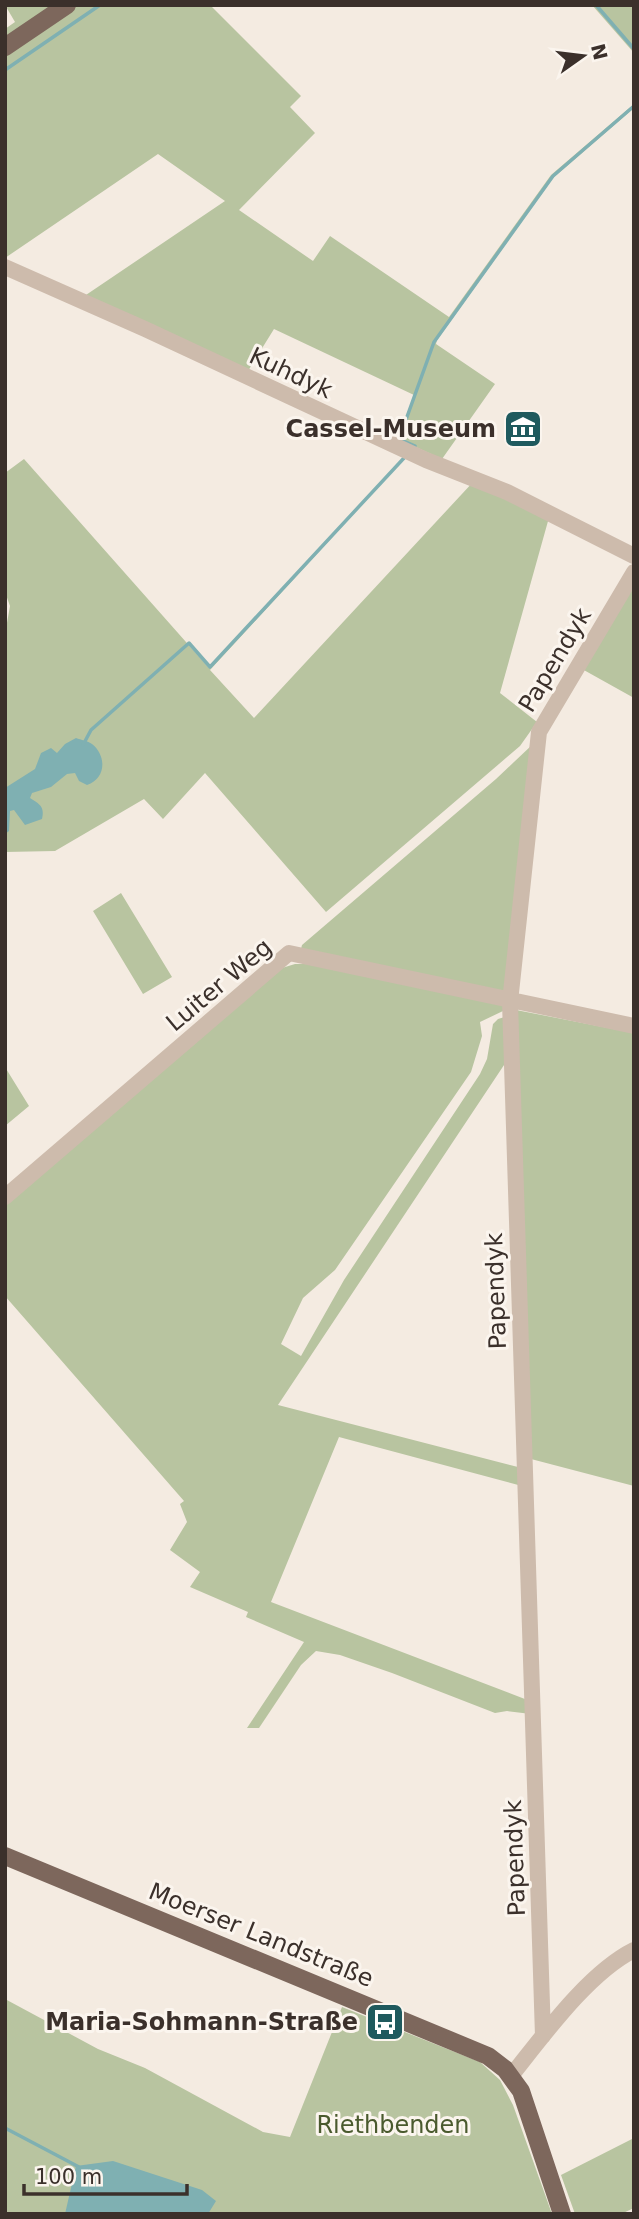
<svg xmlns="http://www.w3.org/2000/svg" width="639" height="2219" viewBox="0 0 639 2219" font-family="'DejaVu Sans',sans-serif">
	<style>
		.green { fill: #b8c4a0 }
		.water { fill: #7fb0b2 }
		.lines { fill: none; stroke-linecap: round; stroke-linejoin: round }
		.stream { stroke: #7fb0b2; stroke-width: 3.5 }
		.minor { stroke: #cdbbac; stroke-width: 16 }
		.major { stroke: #7d675c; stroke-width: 18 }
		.labels { text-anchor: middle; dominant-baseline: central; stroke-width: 6; stroke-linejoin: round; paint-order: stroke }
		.street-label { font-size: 24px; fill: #3b302b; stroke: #fbf5ee }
		.poi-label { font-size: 24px; font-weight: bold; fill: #3b302b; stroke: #fbf5ee; text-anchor: end }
		.park-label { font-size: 24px; fill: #4a5a2e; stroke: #fbf5ee }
	</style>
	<rect width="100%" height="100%" fill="#f4ebe1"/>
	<!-- green -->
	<path class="green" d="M5,5H55L5,39V29L15,22Z
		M75,5H210L301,96L290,107L315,133L239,210L313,261L330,236L449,317L551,175L634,104V108L553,178L437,340L436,344L495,384L442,459L398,439L414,395L274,329L248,371L80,299L225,201L158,154L5,258V53Z
		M592,5H634V53Z
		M404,457L405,458L210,670L254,718L474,481L550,514L500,693L537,722L520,746L326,912L205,773L163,819L144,799L55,851L5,852V634L10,606L5,592V473L24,459L209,668Z
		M634,580V698L582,669Z
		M532,745L505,995L301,949L302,945L496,779Z
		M121,893L172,977L143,994L93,911Z
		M295,964H310L504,1004L503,1011L480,1022L482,1036L471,1072L335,1270L303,1298L281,1344L301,1356L344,1280L480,1074L487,1059L493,1024L498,1019L508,1016V1059L278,1405L522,1468V1486L339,1437L271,1602L530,1701L531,1714L507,1711L495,1713L392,1673L340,1655L316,1651L301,1665L259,1728H247L304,1642L246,1617L248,1612L190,1587L200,1572L170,1550L187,1522L180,1504L184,1501L5,1296V1206L161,1070L282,968Z
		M516,1010L634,1033V1486L531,1459Z
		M5,1067L29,1106L5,1126Z
		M5,1999L98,2049L145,2068L263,2132L290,2137L342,2007L480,2062L500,2080L513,2105L552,2214H5Z
		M632,2139L634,2208L621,2214H575L561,2175Z"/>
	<!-- water -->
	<path class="water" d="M76,738C81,740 88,741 92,744C107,756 106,779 87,785L79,781L75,773L67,774L51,787L32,793L30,798C39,804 45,806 42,819L25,825L14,810L10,811L9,831L5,834V788L35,769L41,753L51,748L57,753L65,744Z
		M113,2161L202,2190L216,2201L208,2214H65L76,2166Z"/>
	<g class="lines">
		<!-- stream -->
		<path class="stream" d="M596,5L634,49
			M5,70L100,5
			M415,446L399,439L434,342L553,176L634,106
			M83,745L91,730L189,643L210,667L404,458
			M5,2128L79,2167"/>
		<!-- minor -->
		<path class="minor" d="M5,267L145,329L426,460L507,492L634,556
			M5,1197L289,953L634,1026
			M543,2036L510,1002L539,732L634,572
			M511,2076C543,2036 588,1973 634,1950"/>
		<!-- major -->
		<path class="major" d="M5,47L67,5
			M5,1856L488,2056L505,2069L521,2091L562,2214"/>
	</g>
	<!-- icons -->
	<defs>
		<symbol id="museum-square" viewBox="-11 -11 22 22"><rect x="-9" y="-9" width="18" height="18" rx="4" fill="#1f5a5e" stroke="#fbf5ee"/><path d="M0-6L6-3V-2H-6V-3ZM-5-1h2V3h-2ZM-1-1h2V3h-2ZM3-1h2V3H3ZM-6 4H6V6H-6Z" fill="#fff"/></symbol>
		<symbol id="bus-square" viewBox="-11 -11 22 22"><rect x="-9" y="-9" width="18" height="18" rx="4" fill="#1f5a5e" stroke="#fbf5ee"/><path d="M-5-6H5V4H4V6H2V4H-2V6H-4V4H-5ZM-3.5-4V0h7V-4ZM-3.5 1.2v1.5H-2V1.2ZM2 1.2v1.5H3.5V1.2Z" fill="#fff"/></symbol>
	</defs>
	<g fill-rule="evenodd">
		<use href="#museum-square" x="501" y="407" width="44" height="44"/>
		<use href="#bus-square" x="363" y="2000" width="44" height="44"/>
	</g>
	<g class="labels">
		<!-- street labels -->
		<g class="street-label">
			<text transform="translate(291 373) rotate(25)">Kuhdyk</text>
			<text transform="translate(555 660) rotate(-59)">Papendyk</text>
			<text transform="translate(219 985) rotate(-40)">Luiter Weg</text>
			<text transform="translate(496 1291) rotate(-92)">Papendyk</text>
			<text transform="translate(515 1858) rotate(-92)">Papendyk</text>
			<text transform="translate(261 1935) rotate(22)">Moerser Landstraße</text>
		</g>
		<!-- poi labels -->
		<g class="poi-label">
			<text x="496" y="429">Cassel-Museum</text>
			<text x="358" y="2022">Maria-Sohmann-Straße</text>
		</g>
		<!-- park labels -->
		<g class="park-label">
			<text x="393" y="2125">Riethbenden</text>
		</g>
	</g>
	<!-- border -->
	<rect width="639" height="2219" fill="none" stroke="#3b302b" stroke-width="14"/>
	<!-- north arrow -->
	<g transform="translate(583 56) rotate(76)" stroke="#fbf5ee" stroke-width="5" paint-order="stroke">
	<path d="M0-5L12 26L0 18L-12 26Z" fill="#3b302b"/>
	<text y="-10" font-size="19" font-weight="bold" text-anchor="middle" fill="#3b302b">N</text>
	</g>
	<!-- scale -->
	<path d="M24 2184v10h163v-10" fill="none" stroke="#3b302b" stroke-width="3.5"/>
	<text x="35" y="2184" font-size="21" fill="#3b302b" stroke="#fbf5ee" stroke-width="5" paint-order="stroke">100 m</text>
</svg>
